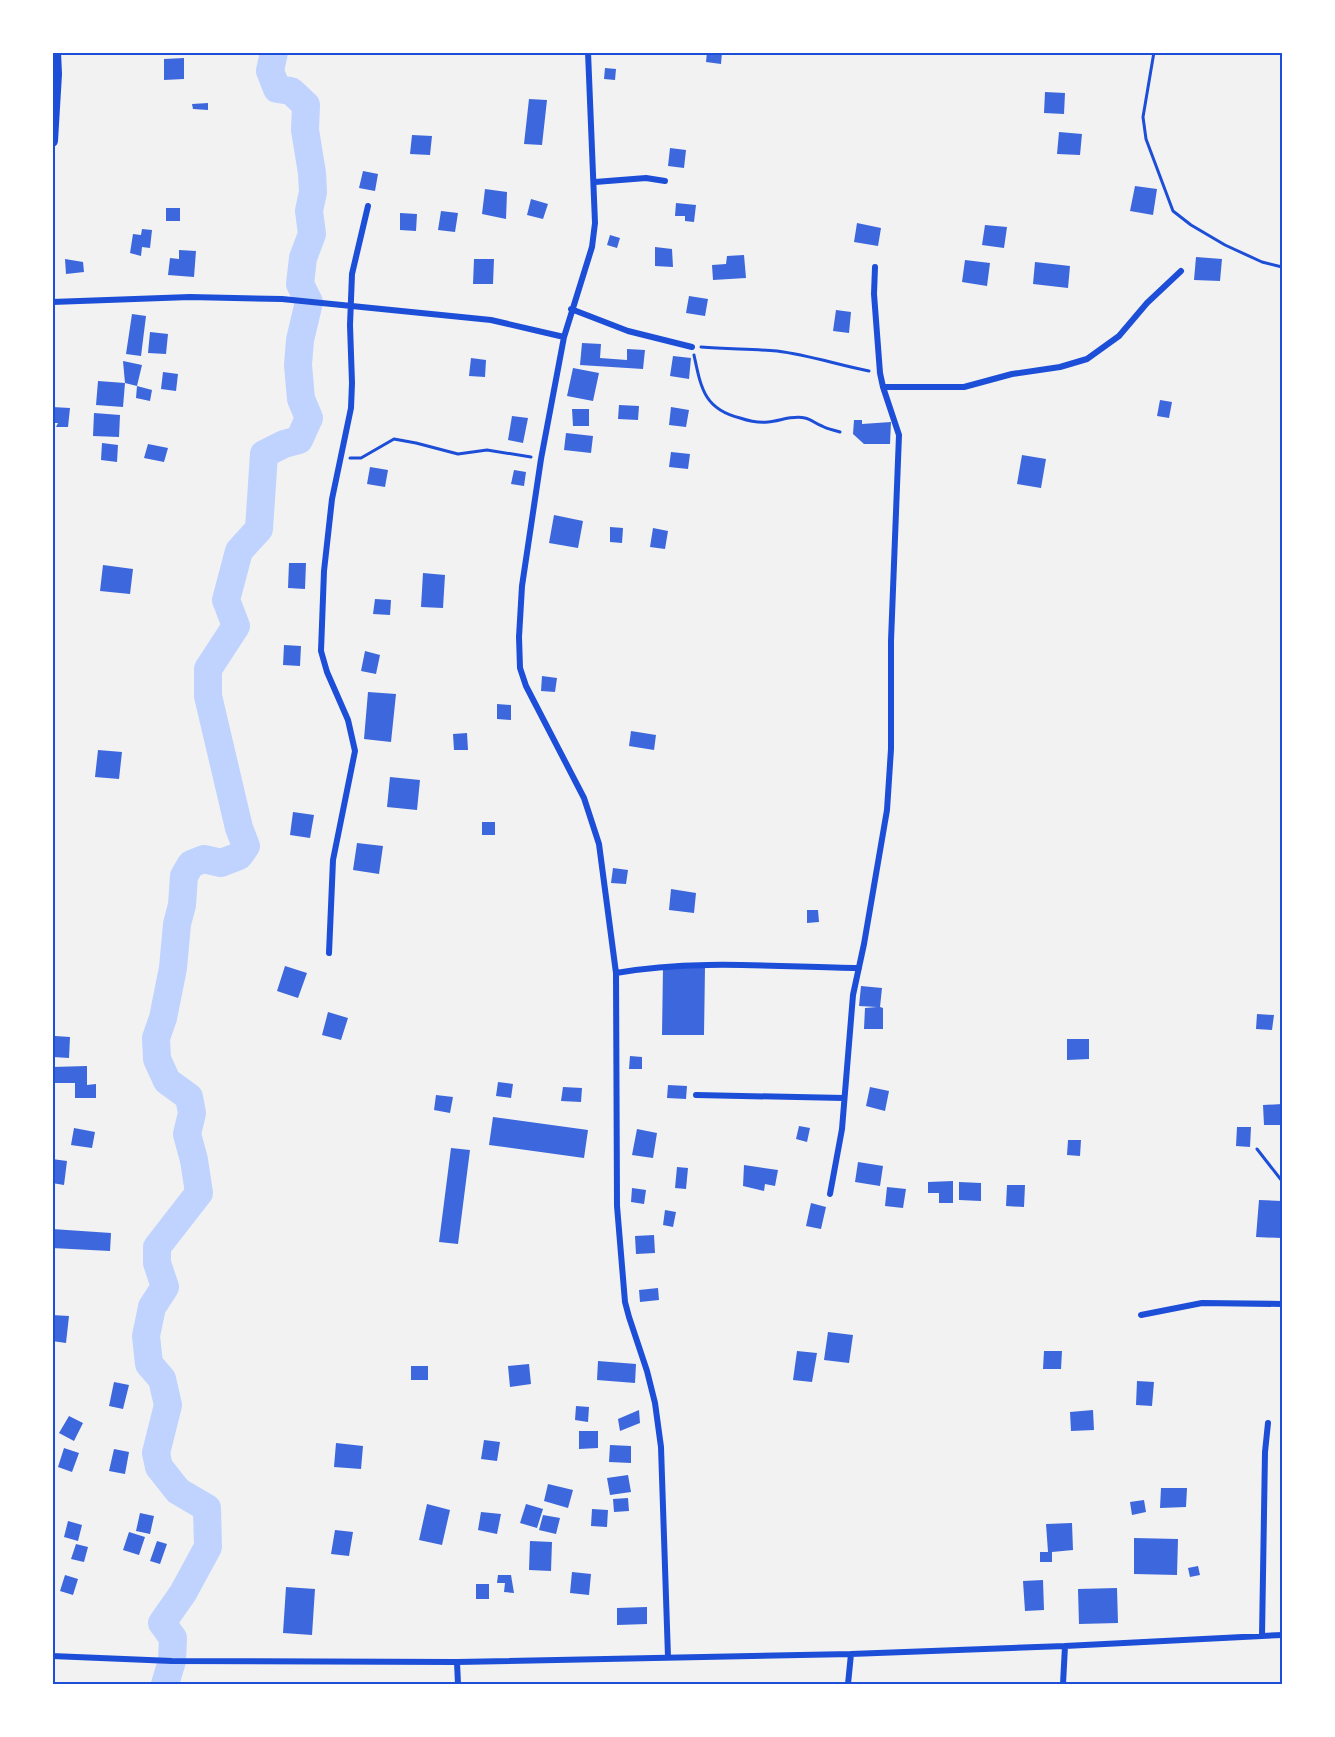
<svg xmlns="http://www.w3.org/2000/svg" width="1335" height="1737" viewBox="0 0 1335 1737" font-family="'DM Sans',sans-serif">
	<style>
		.lines { fill: none; stroke-linecap: round; stroke-linejoin: round }
		.river { stroke: #bfd3fe; stroke-width: 28 }
		.building { fill: #3d67dc }
		.path { stroke: #1d4ed8; stroke-width: 3 }
		.minor { stroke: #1d4ed8; stroke-width: 6 }
		.primary { stroke: #1d4ed8; stroke-width: 12 }
		.neatline { fill: none; stroke: #1d4ed8; stroke-width: 2 }
	</style>
	<rect width="100%" height="100%" fill="#f2f2f2"/>
	<g class="lines">
		<!-- river -->
		<path class="river" d="M165,1684L172,1661L173,1638L162,1623L183,1593L208,1547L207,1508L178,1491L159,1467L156,1453L168,1405L162,1379L149,1364L146,1336L152,1307L165,1287L157,1263V1247L199,1193L194,1160L187,1134L192,1113L189,1097L167,1081L157,1059L156,1038L163,1018L173,968L177,924L182,905L184,876L191,864L204,859L221,863L239,856L246,846L239,828L208,696V669L236,626L226,600L239,551L259,529L264,454L284,444L299,440L309,418L301,399L298,365L300,340L309,302L300,284L303,258L312,234L309,211L313,192L312,173L305,130L306,105L291,91L277,89L270,71L274,52"/>
	</g>
	<!-- building -->
	<path class="building" d="M707,52H722L721,64L706,62Z
		M184,58V79L164,80V59Z
		M605,68L616,69L615,80L604,79Z
		M1045,92L1065,93L1064,114L1044,113Z
		M529,99L547,100L542,145L524,144Z
		M208,103V110L193,109L192,104Z
		M1059,132L1082,134L1080,155L1057,154Z
		M412,135L432,136L430,155L410,154Z
		M670,148L686,150L684,168L668,166Z
		M363,171L378,174L375,191L359,188Z
		M1135,186L1157,189L1153,215L1130,211Z
		M485,189L507,192L506,219L482,214Z
		M531,199L548,204L543,219L527,215Z
		M676,203L696,205L694,222L685,221V216H675Z
		M166,208H180V221H166Z
		M441,211L458,213L455,232L438,230Z
		M400,213L417,214L416,231L400,230Z
		M857,223L881,228L878,246L854,242Z
		M985,225L1007,227L1004,248L982,245Z
		M142,229L152,230L150,248L142,247L141,256L130,253L133,234L141,235Z
		M610,235L620,238L617,248L607,245Z
		M655,247L672,249L673,267L655,266Z
		M179,250L196,251L194,277L168,275L170,258L179,259Z
		M744,255L746,278L713,280L712,265L726,264L727,256Z
		M1196,257L1222,259L1220,281L1194,280Z
		M65,259L83,262L84,272L66,274Z
		M474,259H494L493,284H473Z
		M965,260L990,263L987,286L962,282Z
		M1035,262L1070,266L1068,288L1033,284Z
		M689,296L708,299L705,316L686,313Z
		M836,310L851,312L849,333L833,331Z
		M132,314L146,316L141,356L126,354Z
		M150,332L168,334L166,354L148,353Z
		M582,343L601,344L600,358L627,360V349L645,350L643,369L580,365Z
		M673,356L691,358L689,379L670,376Z
		M471,358L486,360L485,377L469,376Z
		M123,361L142,365L137,386L125,383L123,407L96,405L98,381L125,383Z
		M573,368L599,373L593,401L567,396Z
		M163,372L178,374L176,391L161,389Z
		M137,386L152,390L150,401L136,398Z
		M1160,400L1172,402L1169,418L1157,416Z
		M619,405L639,406L638,420L618,419Z
		M52,407L70,408L68,427H56L58,423H52Z
		M671,407L689,410L686,427L669,425Z
		M572,409H589V426H573Z
		M94,413L120,415L119,437L93,436Z
		M512,416L528,418L523,443L508,440Z
		M854,420H862V424L891,422L890,444H864L853,434Z
		M566,433L593,436L591,453L564,450Z
		M102,443L118,445L117,462L101,460Z
		M148,444L168,448L164,462L144,458Z
		M671,452L690,454L688,469L669,467Z
		M1022,455L1046,459L1041,488L1017,484Z
		M370,467L388,470L385,487L367,484Z
		M514,470L526,472L524,486L511,484Z
		M554,515L583,521L578,548L549,543Z
		M610,527L623,528L622,543L610,542Z
		M653,528L668,531L665,549L650,547Z
		M289,563H306L305,589L288,588Z
		M103,565L133,569L130,594L100,591Z
		M423,573L445,575L443,608L421,607Z
		M375,599L391,600L390,615L373,614Z
		M284,645L301,646L300,666L283,665Z
		M365,651L380,655L376,674L361,671Z
		M542,676L557,678L555,692L541,691Z
		M368,692L396,694L391,742L364,739Z
		M497,704L511,705V720L497,719Z
		M631,731L656,735L654,750L629,746Z
		M467,733L468,750H454L453,734Z
		M98,750L122,752L119,779L95,777Z
		M390,777L420,780L417,810L387,807Z
		M293,812L314,815L310,838L290,835Z
		M482,822H495V835H482Z
		M357,843L383,846L379,874L353,870Z
		M613,868L628,870L626,884L611,883Z
		M671,889L696,893L694,913L669,910Z
		M807,910H818L819,922L807,923Z
		M285,966L307,973L298,998L277,991Z
		M663,967H705L704,1035H662Z
		M861,986L882,988L880,1007L883,1008V1029H864L865,1008L877,1007L859,1006Z
		M328,1012L348,1018L341,1040L322,1035Z
		M1257,1014L1274,1015L1272,1030L1256,1029Z
		M55,1036L70,1037L69,1058L53,1057Z
		M1067,1039H1089V1059L1067,1060Z
		M630,1056L642,1057V1069H629Z
		M87,1066V1085L96,1084V1098H75V1083H52V1067Z
		M498,1082L513,1084L511,1098L496,1096Z
		M668,1085L687,1086L686,1099L667,1098Z
		M563,1087L582,1088L581,1102L561,1101Z
		M870,1087L889,1091L885,1111L866,1106Z
		M436,1095L453,1097L450,1113L434,1110Z
		M1282,1104V1125H1264L1263,1105Z
		M493,1117L588,1130L584,1158L489,1145Z
		M799,1126L810,1128L807,1142L796,1139Z
		M1237,1127H1251L1250,1147L1236,1146Z
		M74,1128L95,1132L92,1148L71,1145Z
		M637,1129L657,1133L653,1158L632,1155Z
		M1068,1140H1081L1080,1156L1067,1155Z
		M451,1148L470,1150L458,1244L439,1242Z
		M52,1159L67,1161L64,1185L52,1183Z
		M858,1162L883,1166L880,1186L855,1182Z
		M744,1165L778,1170L775,1186L765,1184L764,1191L743,1186Z
		M677,1167L688,1168L686,1189L675,1188Z
		M953,1181V1203H939V1193H928V1182Z
		M959,1182L981,1183V1201L959,1200Z
		M1007,1185H1025L1024,1207L1006,1206Z
		M887,1187L906,1189L903,1208L885,1206Z
		M632,1188L646,1190L644,1204L631,1202Z
		M1259,1200L1282,1201L1281,1238L1256,1237Z
		M811,1203L826,1207L821,1229L806,1226Z
		M665,1210L676,1212L673,1227L663,1225Z
		M52,1229L111,1233L110,1251L52,1248Z
		M654,1235L655,1253L636,1254L635,1236Z
		M658,1288L659,1300L640,1302L639,1290Z
		M52,1315L69,1316L66,1343L52,1341Z
		M828,1332L853,1335L849,1363L824,1360Z
		M797,1351L817,1353L812,1382L793,1380Z
		M1044,1351H1062L1061,1369H1043Z
		M598,1361L636,1364L635,1383L597,1380Z
		M529,1364L531,1384L510,1387L508,1366Z
		M411,1366H428V1380H411Z
		M1137,1381L1154,1382L1152,1406L1136,1405Z
		M114,1382L129,1385L123,1409L109,1406Z
		M576,1406L589,1407L588,1422L575,1420Z
		M639,1410L640,1423L620,1431L618,1419Z
		M1093,1410L1094,1430L1071,1431L1070,1412Z
		M69,1416L83,1423L74,1441L59,1433Z
		M579,1431H598V1448L579,1449Z
		M484,1440L500,1442L497,1461L481,1459Z
		M336,1443L363,1446L361,1469L334,1467Z
		M610,1445L631,1446V1463L609,1462Z
		M64,1448L79,1453L72,1472L58,1467Z
		M114,1449L129,1452L125,1474L109,1471Z
		M628,1475L631,1492L610,1495L607,1478Z
		M548,1484L573,1490L568,1508L544,1501Z
		M1161,1488H1187L1186,1507L1160,1508Z
		M628,1498L629,1511L614,1512L613,1499Z
		M1144,1500L1146,1512L1132,1515L1130,1502Z
		M427,1504L450,1510L442,1545L419,1540Z
		M526,1504L543,1509L537,1528L520,1523Z
		M592,1509L608,1510L607,1527L591,1526Z
		M481,1512L501,1514L497,1534L478,1530Z
		M140,1513L154,1516L150,1534L136,1531Z
		M543,1515L560,1518L556,1534L539,1530Z
		M68,1521L82,1525L78,1541L64,1537Z
		M1072,1523L1073,1550L1052,1552V1562H1040V1552H1048L1046,1524Z
		M335,1530L353,1532L349,1556L331,1554Z
		M129,1532L145,1537L139,1555L123,1550Z
		M1134,1538L1178,1539L1177,1575L1134,1574Z
		M157,1541L167,1544L160,1564L150,1561Z
		M530,1541L552,1542L551,1571L529,1570Z
		M76,1544L88,1547L84,1562L71,1559Z
		M1198,1566L1200,1575L1190,1577L1188,1568Z
		M572,1572L591,1574L589,1595L570,1593Z
		M65,1575L78,1579L73,1595L60,1591Z
		M498,1575H511L514,1593L504,1592L505,1583H497Z
		M1043,1580L1044,1610L1025,1611L1023,1581Z
		M476,1584H489V1599H476Z
		M286,1587L315,1589L312,1635L283,1633Z
		M1117,1588L1118,1623L1079,1624L1078,1589Z
		M647,1607V1624L617,1625V1608Z"/>
	<g class="lines">
		<!-- path -->
		<path class="path" d="M1154,52L1143,117L1146,139L1173,211L1191,225L1225,245L1262,262L1282,267
			M701,347C727,349 752,349 777,351C809,355 838,365 869,371
			M694,355C701,388 704,409 740,418C749,421 759,423 768,422C780,421 792,415 805,418C811,419 816,424 822,426C827,429 834,430 840,432
			M350,458H361L394,439L416,443L458,454L487,450L531,457
			M1257,1149L1282,1181"/>
		<!-- minor -->
		<path class="minor" d="M588,52L595,223L592,247L564,337L541,459L522,586L519,637L520,668L526,686L584,798L599,844L616,973L617,1206L625,1302L629,1317L647,1371L655,1403L661,1447L668,1657
			M595,182L646,178L665,181
			M52,302L190,297L282,299L491,320L564,337
			M571,309L628,331L692,347
			M883,387H964L1012,374L1060,367L1087,359L1119,336L1147,303L1181,271
			M329,953L333,860L355,751L348,720L327,672L321,651L324,571L332,499L351,408L352,383L350,325L352,274L368,206
			M616,973C696,959 778,967 859,968
			M696,1095L844,1098
			M830,1194L842,1129L853,995L864,944L887,810L891,749V641L899,435L883,387L880,373L874,294L875,267
			M1141,1315L1202,1303L1282,1304
			M1262,1636L1265,1452L1268,1423
			M52,1656L172,1661L457,1662L851,1654L1065,1646L1282,1635
			M457,1662L458,1684
			M848,1684L851,1654
			M1063,1684L1065,1646"/>
		<!-- primary -->
		<path class="primary" d="M52,141L56,74L55,52"/>
	</g>
	<!-- border -->
	<rect width="1335" height="1737" fill="none" stroke="#ffffff" stroke-width="108"/>
	<rect x="54" y="54" width="1227" height="1629" class="neatline"/>
</svg>
